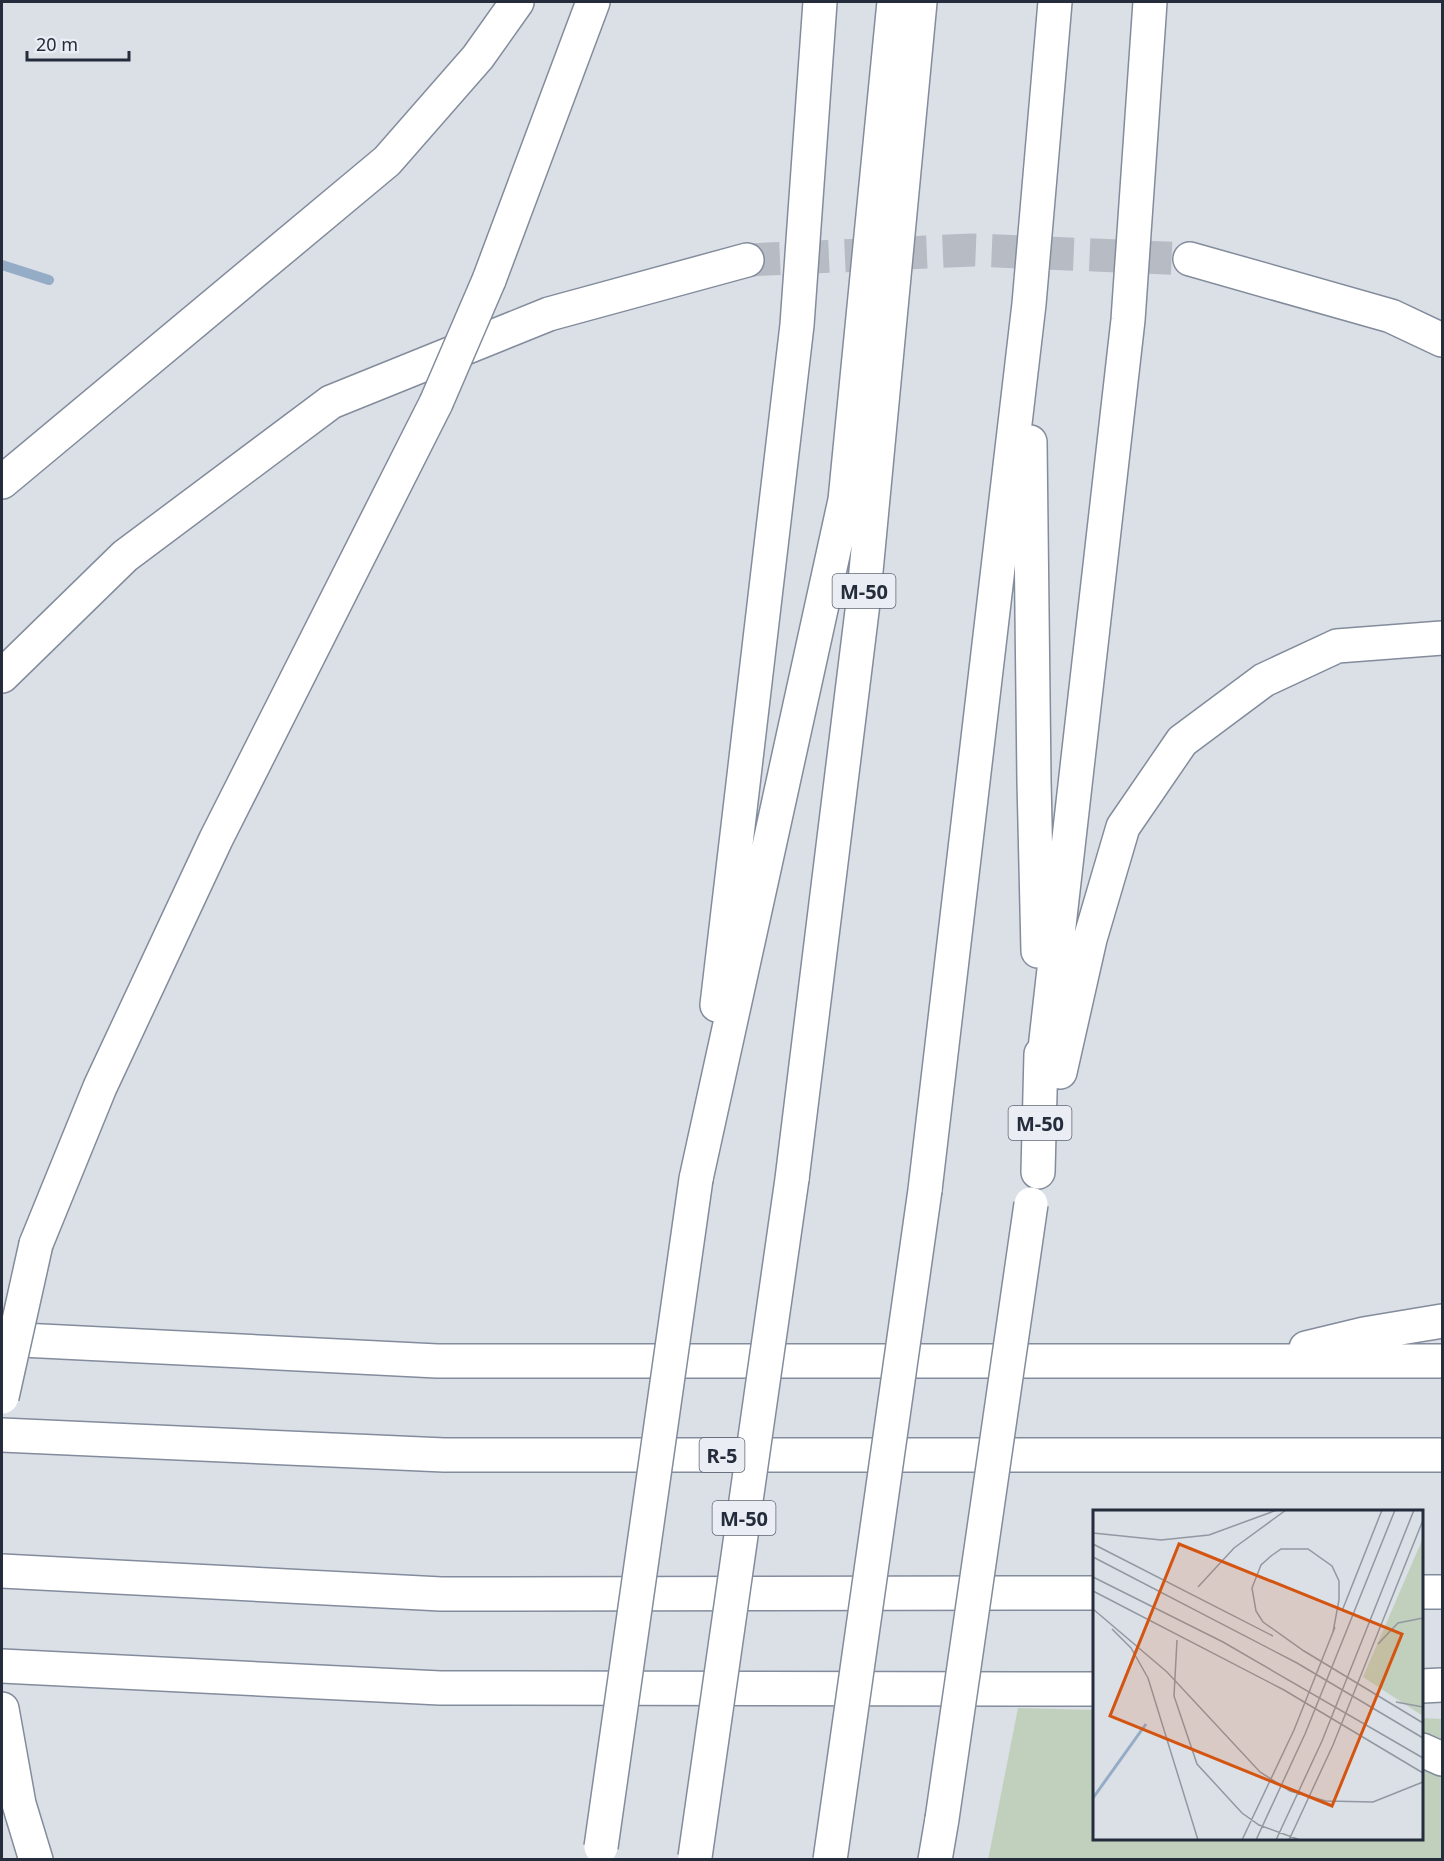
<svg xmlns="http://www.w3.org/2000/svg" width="1444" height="1861" viewBox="0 0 1444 1861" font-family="'Noto Sans',sans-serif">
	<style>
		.green { fill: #c1d0bc }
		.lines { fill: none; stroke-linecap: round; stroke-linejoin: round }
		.stream { stroke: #95acc7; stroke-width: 10 }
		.highway-tunnel { stroke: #b7bbc4; stroke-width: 33; stroke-dasharray: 33 16; stroke-linecap: butt }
		.highway-casing { stroke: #838c9c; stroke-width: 36 }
		.highway { stroke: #fff; stroke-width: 33 }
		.highway-bridge-casing { stroke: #838c9c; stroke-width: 36; stroke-linecap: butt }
		.highway-bridge { stroke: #fff; stroke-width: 33 }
		.labels { text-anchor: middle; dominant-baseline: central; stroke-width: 6; stroke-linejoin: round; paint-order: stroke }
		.shield { fill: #eaeef4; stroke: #606773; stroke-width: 1.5 }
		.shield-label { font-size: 20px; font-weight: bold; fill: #252d3c }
		.inset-river { fill: none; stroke: #95acc7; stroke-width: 3 }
		.inset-road { fill: none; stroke: #9298a2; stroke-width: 1.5 }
		.view { fill: #d45511; fill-opacity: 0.15; stroke: #d45511; stroke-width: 3 }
		.inset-edge { fill: none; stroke: #252d3c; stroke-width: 3 }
	</style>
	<rect width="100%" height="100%" fill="#dbdfe6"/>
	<!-- green -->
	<path class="green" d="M1018,1708L1094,1710V1838H1422V1718L1442,1719V1859L988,1860Z"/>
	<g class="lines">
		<!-- stream -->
		<path class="stream" d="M2,265L49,280"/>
		<!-- highway-tunnel -->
		<path class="highway-tunnel" d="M747,260L973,250L1190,259"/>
		<defs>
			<path id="highway" d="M1190,259L1391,316L1442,340
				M489,280L593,2
				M1030,442L1034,781L1038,951
				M2,482L387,161L478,57L517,2
				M2,676L125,556L331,402L549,314L747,260
				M717,1005L797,325L820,2
				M1060,1072L1090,939L1123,827L1182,741L1264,680L1337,646L1442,638
				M1042,1075L1128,320L1150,2
				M1038,1172L1041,1054
				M696,1179L845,500L894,2
				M792,1179L863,603L920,2
				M925,1190L1029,304L1055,2
				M36,1244L100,1087L216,839L436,403
				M2,1339L437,1361H1442
				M1306,1348L1364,1334L1442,1321
				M2,1435L444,1455H1442
				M2,1571L441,1594L1094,1593
				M1422,1592H1442
				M2,1666L440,1688L1094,1689
				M1422,1686L1442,1685
				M2,1709L19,1804L36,1860
				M1422,1750L1442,1759
				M935,1860L942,1819"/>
		</defs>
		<!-- highway casing -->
		<use href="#highway" class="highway-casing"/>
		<!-- highway -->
		<use href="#highway" class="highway"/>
		<defs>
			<path id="highway-bridge" d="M436,403L489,280
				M2,1397L36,1244
				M942,1819L1031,1204
				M601,1847L696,1179
				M695,1857L792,1179
				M830,1860L925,1190"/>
		</defs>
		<!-- highway-bridge casing -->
		<use href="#highway-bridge" class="highway-bridge-casing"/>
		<!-- highway-bridge -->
		<use href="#highway-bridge" class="highway-bridge"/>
	</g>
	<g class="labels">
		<!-- shield labels -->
		<g class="shield">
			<rect x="832.5" y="574" width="63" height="34" rx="4.5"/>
			<rect x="1008.5" y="1106" width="63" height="34" rx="4.5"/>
			<rect x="699.5" y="1438" width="45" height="34" rx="4.5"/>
			<rect x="712.5" y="1501" width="63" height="34" rx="4.5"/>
		</g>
		<g class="shield-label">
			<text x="864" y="591">M-50</text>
			<text x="1040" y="1123">M-50</text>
			<text x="722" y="1455">R-5</text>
			<text x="744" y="1518">M-50</text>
		</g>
	</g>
	<!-- overview -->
	<g transform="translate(1093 1510)">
		<rect width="330" height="330" fill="#dbdfe6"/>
		<path d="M330,28V206L270,167Z" fill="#c1d0bc"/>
		<path class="inset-river" d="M0,288L53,214"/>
		<path class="inset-road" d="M0,23L68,30L116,25L184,0M0,34L180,126M0,47L204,153L330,228M0,67L130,132L330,248M105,77L141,38L193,0M0,81L191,180L330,263M0,99L74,162L167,262L197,281L233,291L280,292L330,272M249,101L289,0M19,119L38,138L55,168L105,330M240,122L246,90V71L239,56L215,39H188L178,46L168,55L159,78L163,101L170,112L211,141L330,213M84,130L81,186L104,254L149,303L166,315L207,330M285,134L305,113L330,108M303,192L330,197M149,330L201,220L242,117M163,330L212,224L302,0M183,330L229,231L321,0M196,330L240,235L330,10"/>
		<path class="view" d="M86,34L309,124L239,296L17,206Z"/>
		<rect width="330" height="330" class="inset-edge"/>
	</g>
	<!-- border -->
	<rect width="1444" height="1861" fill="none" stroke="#252d3c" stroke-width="6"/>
	<!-- scale -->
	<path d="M27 51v9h102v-9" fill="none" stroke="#252d3c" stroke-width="3"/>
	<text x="36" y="51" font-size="18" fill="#252d3c" stroke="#eaeef4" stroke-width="4.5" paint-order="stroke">20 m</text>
</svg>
